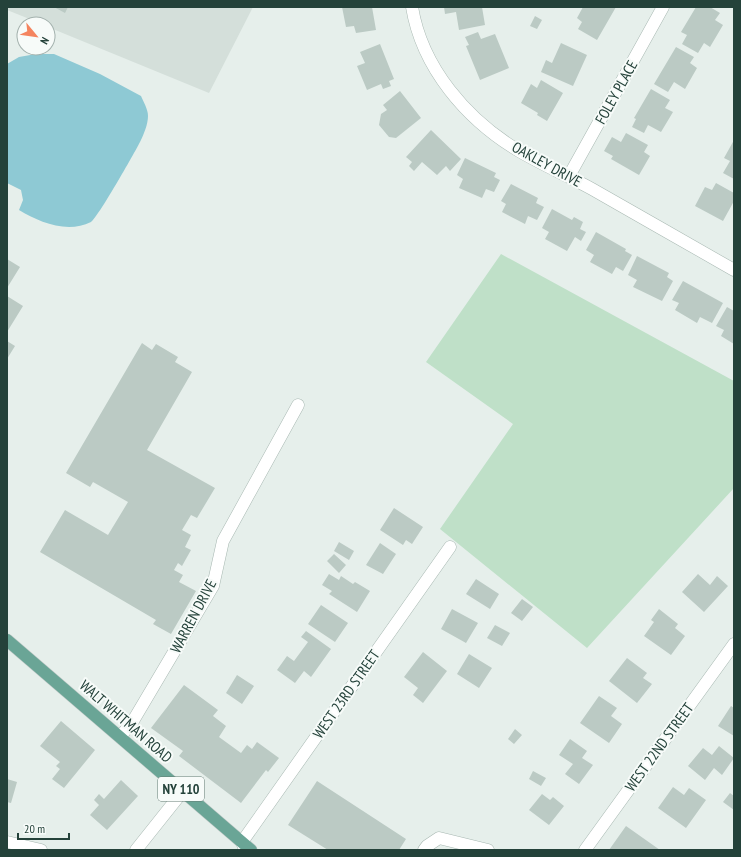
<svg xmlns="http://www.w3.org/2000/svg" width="741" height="857" viewBox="0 0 741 857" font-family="'PT Sans Narrow',sans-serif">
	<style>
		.built { fill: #d4dfda }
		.green { fill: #bfe0c8 }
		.water { fill: #8ec9d4 }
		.building { fill: #bbcac4 }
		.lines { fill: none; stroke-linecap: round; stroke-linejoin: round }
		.minor-casing { stroke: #a8b8b2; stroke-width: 13 }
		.major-casing { stroke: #c2cac8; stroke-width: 13 }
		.minor { stroke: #fff; stroke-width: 12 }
		.major { stroke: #6aa596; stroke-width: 12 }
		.labels { text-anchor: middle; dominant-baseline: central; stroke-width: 4; stroke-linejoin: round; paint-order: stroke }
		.shield { fill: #f7fbf9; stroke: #637a73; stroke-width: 1 }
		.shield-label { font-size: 14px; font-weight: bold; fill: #24423a }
		.street-label { font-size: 15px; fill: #24423a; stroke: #f7fbf9 }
	</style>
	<rect width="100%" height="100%" fill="#e6efeb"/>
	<!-- built -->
	<path class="built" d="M7,7H253L209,93L48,27V24H42L7,10Z"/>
	<!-- green -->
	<path class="green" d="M501,254L734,381V488L587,648L440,529L513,424L426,362Z"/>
	<!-- water -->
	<path class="water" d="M36,54H54L100,74L141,96C143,101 148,109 148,116C148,124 144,134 140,142C135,152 97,219 91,222C67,234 39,222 19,210L23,200L21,190L7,183V64L19,57Z"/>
	<!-- building -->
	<path class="building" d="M54,7H68L65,13Z
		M342,7H372L376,30L356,33L354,26L346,27Z
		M444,7H482L485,25L459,30L456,12L445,14Z
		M583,7H616L597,40L578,29L582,22L577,18Z
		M696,7H710L720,13L715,20L723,25L710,47L704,43L698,53L682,44L687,35L681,32Z
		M535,16L542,20L537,29L530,26Z
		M478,32L481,39L495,34L509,68L480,80L466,46L469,45L465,37Z
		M561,43L587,55L573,86L541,72L546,60L552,63Z
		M380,44L394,79L389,81L391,86L383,89L381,84L367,90L357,66L365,63L360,52Z
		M676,47L694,57L690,63L697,68L685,89L674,82L668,92L654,84Z
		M541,80L563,93L547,121L537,115L538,113L521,103L531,84L537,88Z
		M651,89L670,100L665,108L673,112L661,132L648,125L644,133L632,127L636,119L634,118Z
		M400,91L421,118L396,138L389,137L379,125L381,114L387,110L383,105Z
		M431,130L461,159L450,171L446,166L437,175L422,162L414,171L409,166L412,162L406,157Z
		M626,133L648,145L644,152L650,156L639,175L611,159L613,156L604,151L612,137L621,142Z
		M734,140V179L723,173L730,161L724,158Z
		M465,158L496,173L494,177L500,180L494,192L486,189L482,198L459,188L463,179L457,175Z
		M716,183L734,193V201L723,221L695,206L705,187L712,190Z
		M511,184L538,198L536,203L544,207L537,220L528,216L525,224L502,212L506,204L501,201Z
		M552,209L572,220L574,217L583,222L580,229L586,232L581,241L575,237L567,251L545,239L549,232L542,228Z
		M596,232L626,249L625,251L632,255L623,271L616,267L612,274L590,262L594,255L586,250Z
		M637,256L669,273L667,277L673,281L662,301L633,287L637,280L628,275Z
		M7,259L20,267L7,288Z
		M683,281L723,303L712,323L700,317L697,323L675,310L679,303L672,300Z
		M7,296L23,306L7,332Z
		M727,307L734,311V344L721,336L724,330L716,326Z
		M7,341L15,346L7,359Z
		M142,343L152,350L156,344L178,357L175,362L192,372L147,450L215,488L197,518L191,515L182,530L191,535L185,547L191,550L182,566L178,563L174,570L183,575L179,582L196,591L171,634L153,624L156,620L40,552L65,510L108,535L128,502L93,482L90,487L66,473Z
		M394,508L423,527L412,544L406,540L403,545L380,530Z
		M339,542L354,551L349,560L334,551Z
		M380,543L396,554L383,574L366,565Z
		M334,554L346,565L339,573L327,561Z
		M329,574L339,580L341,576L353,584L355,582L370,591L357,612L329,594L332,591L322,585Z
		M698,574L710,585L717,576L728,586L704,612L682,592Z
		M476,579L499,594L490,609L466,594Z
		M522,599L533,607L522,621L511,613Z
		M321,605L348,623L335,642L308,624Z
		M452,609L478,623L466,643L441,629Z
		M659,609L678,624L675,628L685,636L671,655L644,636L654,622L651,620Z
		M495,625L510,633L502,646L487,638Z
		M306,631L331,649L311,677L304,671L295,683L277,670L287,656L294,661L308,642L301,637Z
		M423,652L447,671L423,703L413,695L418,688L404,677Z
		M469,654L492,668L479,688L457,674Z
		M627,658L647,673L643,678L652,684L637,703L609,681Z
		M237,675L254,686L242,704L226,693Z
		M184,685L218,710L213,716L226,726L219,737L241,753L247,745L252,749L257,742L279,758L268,772L266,770L241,803L179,756L183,751L151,728Z
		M599,696L617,708L611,716L622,724L609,743L580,723Z
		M731,706L734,708V736L718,726Z
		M61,721L95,750L64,788L52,779L60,769L56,766L60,762L40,746Z
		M515,729L522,735L514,744L508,739Z
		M570,739L587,751L582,758L593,765L579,784L565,774L573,764L559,755Z
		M719,746L734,758L722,775L714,768L705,780L688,766L703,748L712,755Z
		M533,771L546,778L541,786L529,779Z
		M7,779L17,782L11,803L7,802Z
		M121,780L138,796L107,830L90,815L99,805L94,800L99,794L104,799Z
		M317,781L406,839L399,850H328L288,825Z
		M673,787L684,795L689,788L706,800L686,828L658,808Z
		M730,793L734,796V810L723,802Z
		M542,794L550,800L553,797L564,806L549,825L529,810Z
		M626,826L660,850H609Z"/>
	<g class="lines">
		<defs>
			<path id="minor" d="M412,7C422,68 467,120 519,151C543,165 568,176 592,189C639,216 687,243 734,270
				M569,176L663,7
				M120,737L133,721L213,586L223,541L298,405
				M7,842L41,850
				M136,850L183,791
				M245,850L242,842L254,825L450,547
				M424,850L427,846L439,838L488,850
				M585,850L734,644"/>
			<path id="major" d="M7,640L251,850"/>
		</defs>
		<!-- minor casing -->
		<use href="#minor" class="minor-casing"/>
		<!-- major casing -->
		<use href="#major" class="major-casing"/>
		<!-- minor -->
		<use href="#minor" class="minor"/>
		<!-- major -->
		<use href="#major" class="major"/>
	</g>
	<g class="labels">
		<!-- shield labels -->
		<rect class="shield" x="158" y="777" width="46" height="24" rx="3"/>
		<g class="shield-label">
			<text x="181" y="789">NY 110</text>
		</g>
		<!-- street labels -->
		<g class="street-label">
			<text transform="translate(616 92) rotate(-61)">FOLEY PLACE</text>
			<text transform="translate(547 164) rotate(29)">OAKLEY DRIVE</text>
			<text transform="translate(193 616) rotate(-62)">WARREN DRIVE</text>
			<text transform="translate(346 694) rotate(-55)">WEST 23RD STREET</text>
			<text transform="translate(126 721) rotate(41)">WALT WHITMAN ROAD</text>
			<text transform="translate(659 747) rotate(-54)">WEST 22ND STREET</text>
		</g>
	</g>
	<!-- border -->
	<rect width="741" height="857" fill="none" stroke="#24423a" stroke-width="16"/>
	<!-- north arrow -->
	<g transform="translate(36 36) rotate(119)"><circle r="19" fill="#f7fbf9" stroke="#a3b1ad"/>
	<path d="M0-3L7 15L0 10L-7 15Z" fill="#f4845f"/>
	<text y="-6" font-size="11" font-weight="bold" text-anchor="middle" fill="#24423a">N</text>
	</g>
	<!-- scale -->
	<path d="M18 833v6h51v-6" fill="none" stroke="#24423a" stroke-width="2"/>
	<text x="24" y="833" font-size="12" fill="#24423a" stroke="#f7fbf9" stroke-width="3" paint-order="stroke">20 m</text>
</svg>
